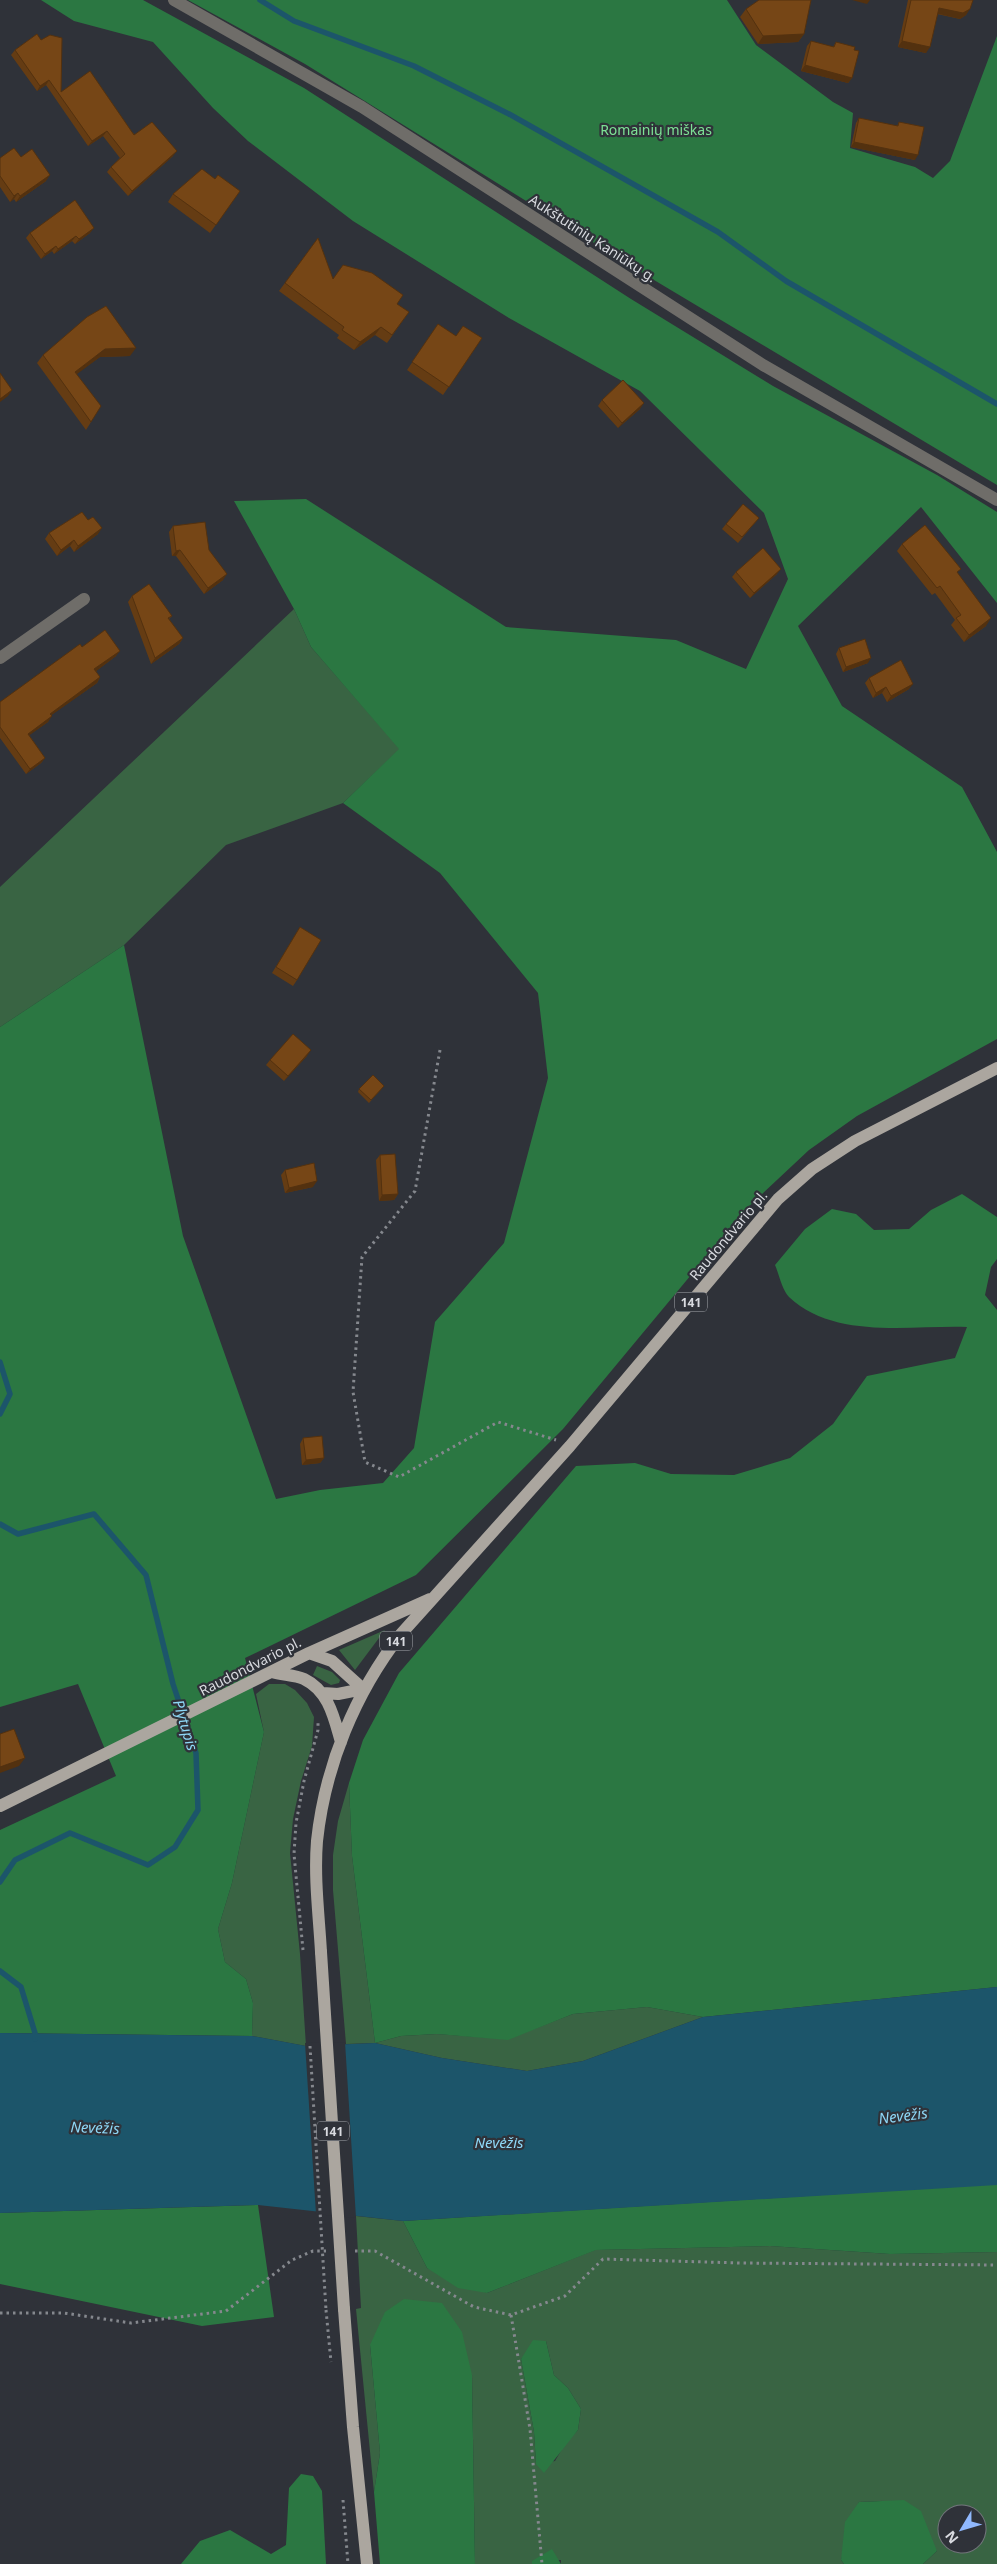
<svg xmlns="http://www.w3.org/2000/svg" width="997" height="2564" viewBox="0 0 997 2564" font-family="'Noto Sans',sans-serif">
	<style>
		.green { fill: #396443; fill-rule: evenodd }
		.forest { fill: #2b7742 }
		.water { fill: #1c556a }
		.pier { fill: #2f3239 }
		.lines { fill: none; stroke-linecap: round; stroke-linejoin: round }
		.stream { stroke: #1c556a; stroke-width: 5.5 }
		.path { stroke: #85888e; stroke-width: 3; stroke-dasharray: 2.5 4; stroke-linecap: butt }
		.minor { stroke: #6f6d69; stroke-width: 12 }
		.major { stroke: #aba69f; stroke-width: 12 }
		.path-bridge { stroke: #85888e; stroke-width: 3; stroke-dasharray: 2.5 4; stroke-linecap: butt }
		.major-bridge { stroke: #aba69f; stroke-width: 12 }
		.wall { fill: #653c13 }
		.shaded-wall { fill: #53310f }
		.building { fill: #764616; stroke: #53310f }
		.labels { text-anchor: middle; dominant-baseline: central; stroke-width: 4.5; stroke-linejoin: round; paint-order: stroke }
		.shield { fill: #2f3239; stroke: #a6a8ae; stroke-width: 1 }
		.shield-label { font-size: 12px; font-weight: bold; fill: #d9dbe0 }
		.park-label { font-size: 14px; fill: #7de195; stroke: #2f3239 }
		.street-label { font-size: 14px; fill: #d9dbe0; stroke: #2f3239 }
		.water-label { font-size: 15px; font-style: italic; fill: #8ed8f7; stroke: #2f3239 }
	</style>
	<rect width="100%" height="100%" fill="#2f3239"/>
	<!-- green -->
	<path class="green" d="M294,609L311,647L400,749L343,803L226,845L124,945L0,1027V887Z
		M385,1630L355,1670L339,1650Z
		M317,1666L332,1672L340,1680L339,1683L331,1685L313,1675Z
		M269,1684H285L295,1690L307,1703L314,1717L312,1746L301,1781L293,1819L290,1853L300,1954L306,2046L252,2036L253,2003L246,1979L225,1962L218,1929L232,1883L264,1732L256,1694Z
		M349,1783L352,1856L375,2043L401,2036L437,2034L508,2039L573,2014L647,2007L703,2017L583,2061L527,2071L442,2058L375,2043L346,2044L333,1890V1855L338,1821Z
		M356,2216L403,2221L427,2268L487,2293L595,2250L770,2246L890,2254L997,2252V2564H923L937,2551L881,2501L859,2502L841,2560L844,2564H561V2560L532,2561V2564H475L472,2375L370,2345L380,2453L374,2492L356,2309L361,2308ZM546,2341L554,2375L568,2388L581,2409L578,2430L565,2444L555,2461L536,2464L534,2432L521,2359ZM947,2514H977V2544H947Z"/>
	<!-- forest -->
	<path class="forest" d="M41,0H143L304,88L631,299L773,386L937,475L997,512V603L921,507L798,626L842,706L962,787L997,852V1039L857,1116L809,1150L745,1210L563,1429L416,1575L245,1658L264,1732L232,1883L218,1929L225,1962L246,1979L253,2003L252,2036L0,2033V1830L116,1776L78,1684L0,1707V1027L124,945L183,1236L276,1499L320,1490L383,1483L414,1448L435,1322L504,1243L548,1078L538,993L440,873L343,803L399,749L311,647L294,609L234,501L306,499L506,627L676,640L746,669L788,579L764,513L640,391L509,318L353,221L248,141L213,108L153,42L74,21Z
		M188,0H727L756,45L833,102L853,113L850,148L915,167L933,178L950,161L997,36V485L654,280L305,64Z
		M962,1194L997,1217V1259L991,1267L985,1295L997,1310V1987L703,2017L647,2007L573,2014L508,2040L437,2034L401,2036L375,2043L352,1856L349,1783L363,1740L399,1673L576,1466L635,1463L671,1474L734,1475L790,1458L833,1424L867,1376L955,1358L967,1327C910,1325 835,1340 789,1297C782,1290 779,1274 775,1265L805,1229L832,1209L856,1214L874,1230L909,1229L931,1210Z
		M981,2185H997V2252L890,2254L770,2246L596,2250L487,2293L458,2288L427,2268L403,2221Z
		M258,2205L274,2317L202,2326L0,2284V2213Z
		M404,2299L442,2303L462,2332L472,2375L475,2564H380L374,2492L380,2453L370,2345L385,2312Z
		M533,2340L546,2341L554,2375L568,2388L581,2409L578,2430L544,2473L536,2464L534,2432L521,2359Z
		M301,2474L313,2476L322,2491L326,2564H181L200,2541L230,2530L271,2554L286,2545L289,2488Z
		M904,2500L921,2511L937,2551L923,2564H844L841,2560L845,2522L859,2502Z
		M552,2549L561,2564H532V2561Z"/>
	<!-- water -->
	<path class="water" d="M997,1987V2185L403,2221L258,2205L0,2213V2033L252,2036L306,2046L375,2043L442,2058L527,2071L583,2061L703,2017Z"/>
	<!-- pier -->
	<path class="pier" d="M345,2042L356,2218L316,2214L305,2043Z"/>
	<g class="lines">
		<!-- stream -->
		<path class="stream" d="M260,0L294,21L414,66L509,114L718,232L786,281L997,404
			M0,1362L10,1394L0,1414
			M0,1524L18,1534L94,1514L146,1575L173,1684L196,1753L198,1810L175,1847L148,1865L70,1833L15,1860L0,1882
			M0,1971L21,1987L35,2033V2039"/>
		<!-- path -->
		<path class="path" d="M440,1050L415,1191L362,1257L353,1392L365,1462L399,1477L498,1422L556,1440
			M303,1950L294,1854L296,1823L304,1781L318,1730V1722
			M355,2251H375L474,2307L511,2315L565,2296L603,2259L740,2263L997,2265
			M326,2310L331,2362
			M0,2313H64L131,2323L226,2311L292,2260L313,2251H326
			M511,2315L530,2429L542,2564
			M343,2500L348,2564"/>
		<!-- minor -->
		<path class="minor" d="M174,0L362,107L763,365L997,500
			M0,658L84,599"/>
		<!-- major -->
		<path class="major" d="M309,1653L332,1661L363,1689
			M272,1672C282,1675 295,1675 304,1679C329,1691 334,1718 341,1742
			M323,1693L338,1694L363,1689
			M0,1806L309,1653L430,1599
			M321,1952C319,1916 314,1878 317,1841C325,1766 355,1693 401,1634L570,1446L778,1199L812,1169L855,1141L997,1068
			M344,2309L353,2427L367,2564"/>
		<!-- path-bridge -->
		<path class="path-bridge" d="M310,2046L326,2310"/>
		<!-- major-bridge -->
		<path class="major-bridge" d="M321,1952L344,2309"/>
	</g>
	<!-- wall -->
	<path class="wall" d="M908,0H973L966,15L960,19L937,14L926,53L898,47Z
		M746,9L804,34L798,42L758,44L740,17Z
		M37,34L61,92L173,156L128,196L107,172L111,167L120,158L103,136L88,146L46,85L37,91L11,55L15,50Z
		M811,41L833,47L836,42L852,78L848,83L801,71L807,46Z
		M859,118L897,126L899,122L915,160L851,147L856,123Z
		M21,157L46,181L16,202L14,199L10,202L0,187V158Z
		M215,179L240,191L210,233L168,202L173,194Z
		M30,233H90L75,244L72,241L54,254L52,251L41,259L26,238Z
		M318,238L333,279L397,304L409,312L387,343L375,335L354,350L337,338L339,335L279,291Z
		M438,324L456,336L482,338L443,395L407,370Z
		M43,355L130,356L100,357L76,374L91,422L86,430L37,363Z
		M602,400L640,409L618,428L598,406Z
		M759,518L738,543L722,529L726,524Z
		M173,526L209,550L223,580L204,594L176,556H172L169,532Z
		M49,533L98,534L74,552L70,546L57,556L45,539Z
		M902,544L958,574L986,626L964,642L951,625L955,620L935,593L932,595L897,551Z
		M736,572L777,574L750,598L732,577Z
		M132,596L172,616L169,619L183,638L179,644L151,664L128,602Z
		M82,647L116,656L96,671L100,677L97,683L51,715L48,722L29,735L45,758L41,763L26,774L0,738V702Z
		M839,648L868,663L843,672L836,654Z
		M869,678L909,689L887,702L882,693L873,698L865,683Z
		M300,927L297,980L293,986L272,973Z
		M307,1056L284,1081L266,1065L270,1060Z
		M384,1086L369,1103L358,1092L359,1089Z
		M380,1155L398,1194L394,1200L379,1201L376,1160Z
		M285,1170L313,1187L285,1193L281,1175Z
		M303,1438L324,1458L320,1463L302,1465L300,1444Z"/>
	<!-- shaded-wall -->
	<path class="shaded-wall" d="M852,0H870L867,4Z
		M939,8L970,9L966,15L960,19L935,13Z
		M804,34L798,42L758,44L763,36Z
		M902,41L930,47L926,53L898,47Z
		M805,65L852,78L848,83L801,71Z
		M49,80L46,85L37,91L40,86Z
		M107,131L103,136L88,146L92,141Z
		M854,142L918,155L915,160L851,147Z
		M177,151L173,156L128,196L132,191Z
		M50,175L46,181L16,202L20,196Z
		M18,193L14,199L10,202L14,196Z
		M94,228L90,233L75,244L79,239Z
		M76,236L72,241L54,254L58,249Z
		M56,246L52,251L41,259L45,254Z
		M381,327L375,335L354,350L360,342Z
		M136,348L130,356L100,357L69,380L75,372L105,349Z
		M12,390L8,396L0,402V399Z
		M644,403L640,409L618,428L622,423Z
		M102,528L98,534L74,552L78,546Z
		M74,540L70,546L57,556L61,550Z
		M180,550L176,556H172L176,551Z
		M781,569L777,574L750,598L754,593Z
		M227,574L223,580L204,594L208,588Z
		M991,618L986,626L964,642L969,635Z
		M183,638L179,644L151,664L155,658Z
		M120,651L116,656L91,675L94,669Z
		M871,658L868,663L843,672L846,667Z
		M100,677L97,683L46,719L50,714Z
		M913,684L909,689L887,702L891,696Z
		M886,687L882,693L873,698L876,693Z
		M52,716L48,722L24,739L28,734Z
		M45,758L41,763L26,774L30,769Z
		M311,1050L307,1056L284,1081L288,1076Z
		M317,1181L313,1187L285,1193L289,1188Z
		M398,1194L394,1200L379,1201L382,1195Z
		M324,1458L320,1463L302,1465L306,1460Z
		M25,1758L19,1766L0,1773V1767Z"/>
	<!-- building -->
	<path class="building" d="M759,0H811L804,34L763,36L746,9Z
		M911,0H973L970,9L963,13L939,8L930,47L902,41Z
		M37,34L41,40L50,35L62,38L61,92L90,71L134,135L152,122L177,151L132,191L111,167L125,154L107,131L92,141L49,80L40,86L15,50Z
		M811,41L834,47L836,42L855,47L854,50L859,51L852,78L805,65Z
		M859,118L898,126L899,122L924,127L918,155L854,142Z
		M14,148L21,157L32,149L50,175L20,196L18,193L14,196L0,176V158Z
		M202,169L215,179L218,175L240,191L216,225L173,194Z
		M75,200L94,228L79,239L76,236L58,249L56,246L45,254L30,233Z
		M318,238L333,279L343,265L372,273L403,295L397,304L409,312L392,335L381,327L360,342L342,330L344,327L285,283Z
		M106,306L136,348L105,349L75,372L101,406L91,422L43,355L87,317Z
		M438,324L456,336L463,326L482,338L449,387L412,362Z
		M0,373L12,390L0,399Z
		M623,380L644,403L622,423L602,400Z
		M743,504L759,518L742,537L726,524Z
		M82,512L88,520L93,517L102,528L78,546L74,540L61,550L49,533Z
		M205,522L209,550L227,574L208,588L180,550L176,551L173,526Z
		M925,525L961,569L957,572L991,618L969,635L956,618L961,615L940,586L937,588L902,544Z
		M763,548L781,569L754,593L736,572Z
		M149,584L172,616L168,618L183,638L155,658L132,596Z
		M105,630L120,651L94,669L100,677L50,714L52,716L28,734L45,758L30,769L0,727V702L80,644L82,647Z
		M865,639L871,658L846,667L839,648Z
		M901,660L913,684L891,696L886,687L876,693L869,678Z
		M300,927L321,940L297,980L276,967Z
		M293,1034L311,1050L288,1076L270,1060Z
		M373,1075L384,1086L371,1100L359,1089Z
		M395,1154L398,1194L382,1195L380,1155Z
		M314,1163L317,1181L289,1188L285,1170Z
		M322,1436L324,1458L306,1460L303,1438Z
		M14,1729L25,1758L0,1767V1734Z"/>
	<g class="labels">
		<!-- shield labels -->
		<g class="shield">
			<rect x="675" y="1292.5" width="32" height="19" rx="4"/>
			<rect x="380" y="1631.5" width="32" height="19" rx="4"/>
			<rect x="317" y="2121.5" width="32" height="19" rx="4"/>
		</g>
		<g class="shield-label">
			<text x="691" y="1302">141</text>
			<text x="396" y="1641">141</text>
			<text x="333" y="2131">141</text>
		</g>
		<!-- park labels -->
		<g class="park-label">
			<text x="656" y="129">Romainių miškas</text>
		</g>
		<!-- street labels -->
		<g class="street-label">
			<text transform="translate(593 238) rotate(33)">Aukštutinių Kaniūkų g.</text>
			<text transform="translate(728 1235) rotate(-50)">Raudondvario pl.</text>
			<text transform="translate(250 1666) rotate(-27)">Raudondvario pl.</text>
		</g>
		<!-- water labels -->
		<g class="water-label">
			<text transform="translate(186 1725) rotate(73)">Plytupis</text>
			<text transform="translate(903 2115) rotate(-7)">Nevėžis</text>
			<text transform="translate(95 2127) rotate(2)">Nevėžis</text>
			<text x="499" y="2142">Nevėžis</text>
		</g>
	</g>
	<!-- north arrow -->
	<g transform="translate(962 2529) rotate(232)"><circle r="24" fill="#2f3239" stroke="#73767c"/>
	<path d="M0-4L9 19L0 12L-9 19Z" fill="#90b8fd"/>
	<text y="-8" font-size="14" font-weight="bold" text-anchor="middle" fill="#d9dbe0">N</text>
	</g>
</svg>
